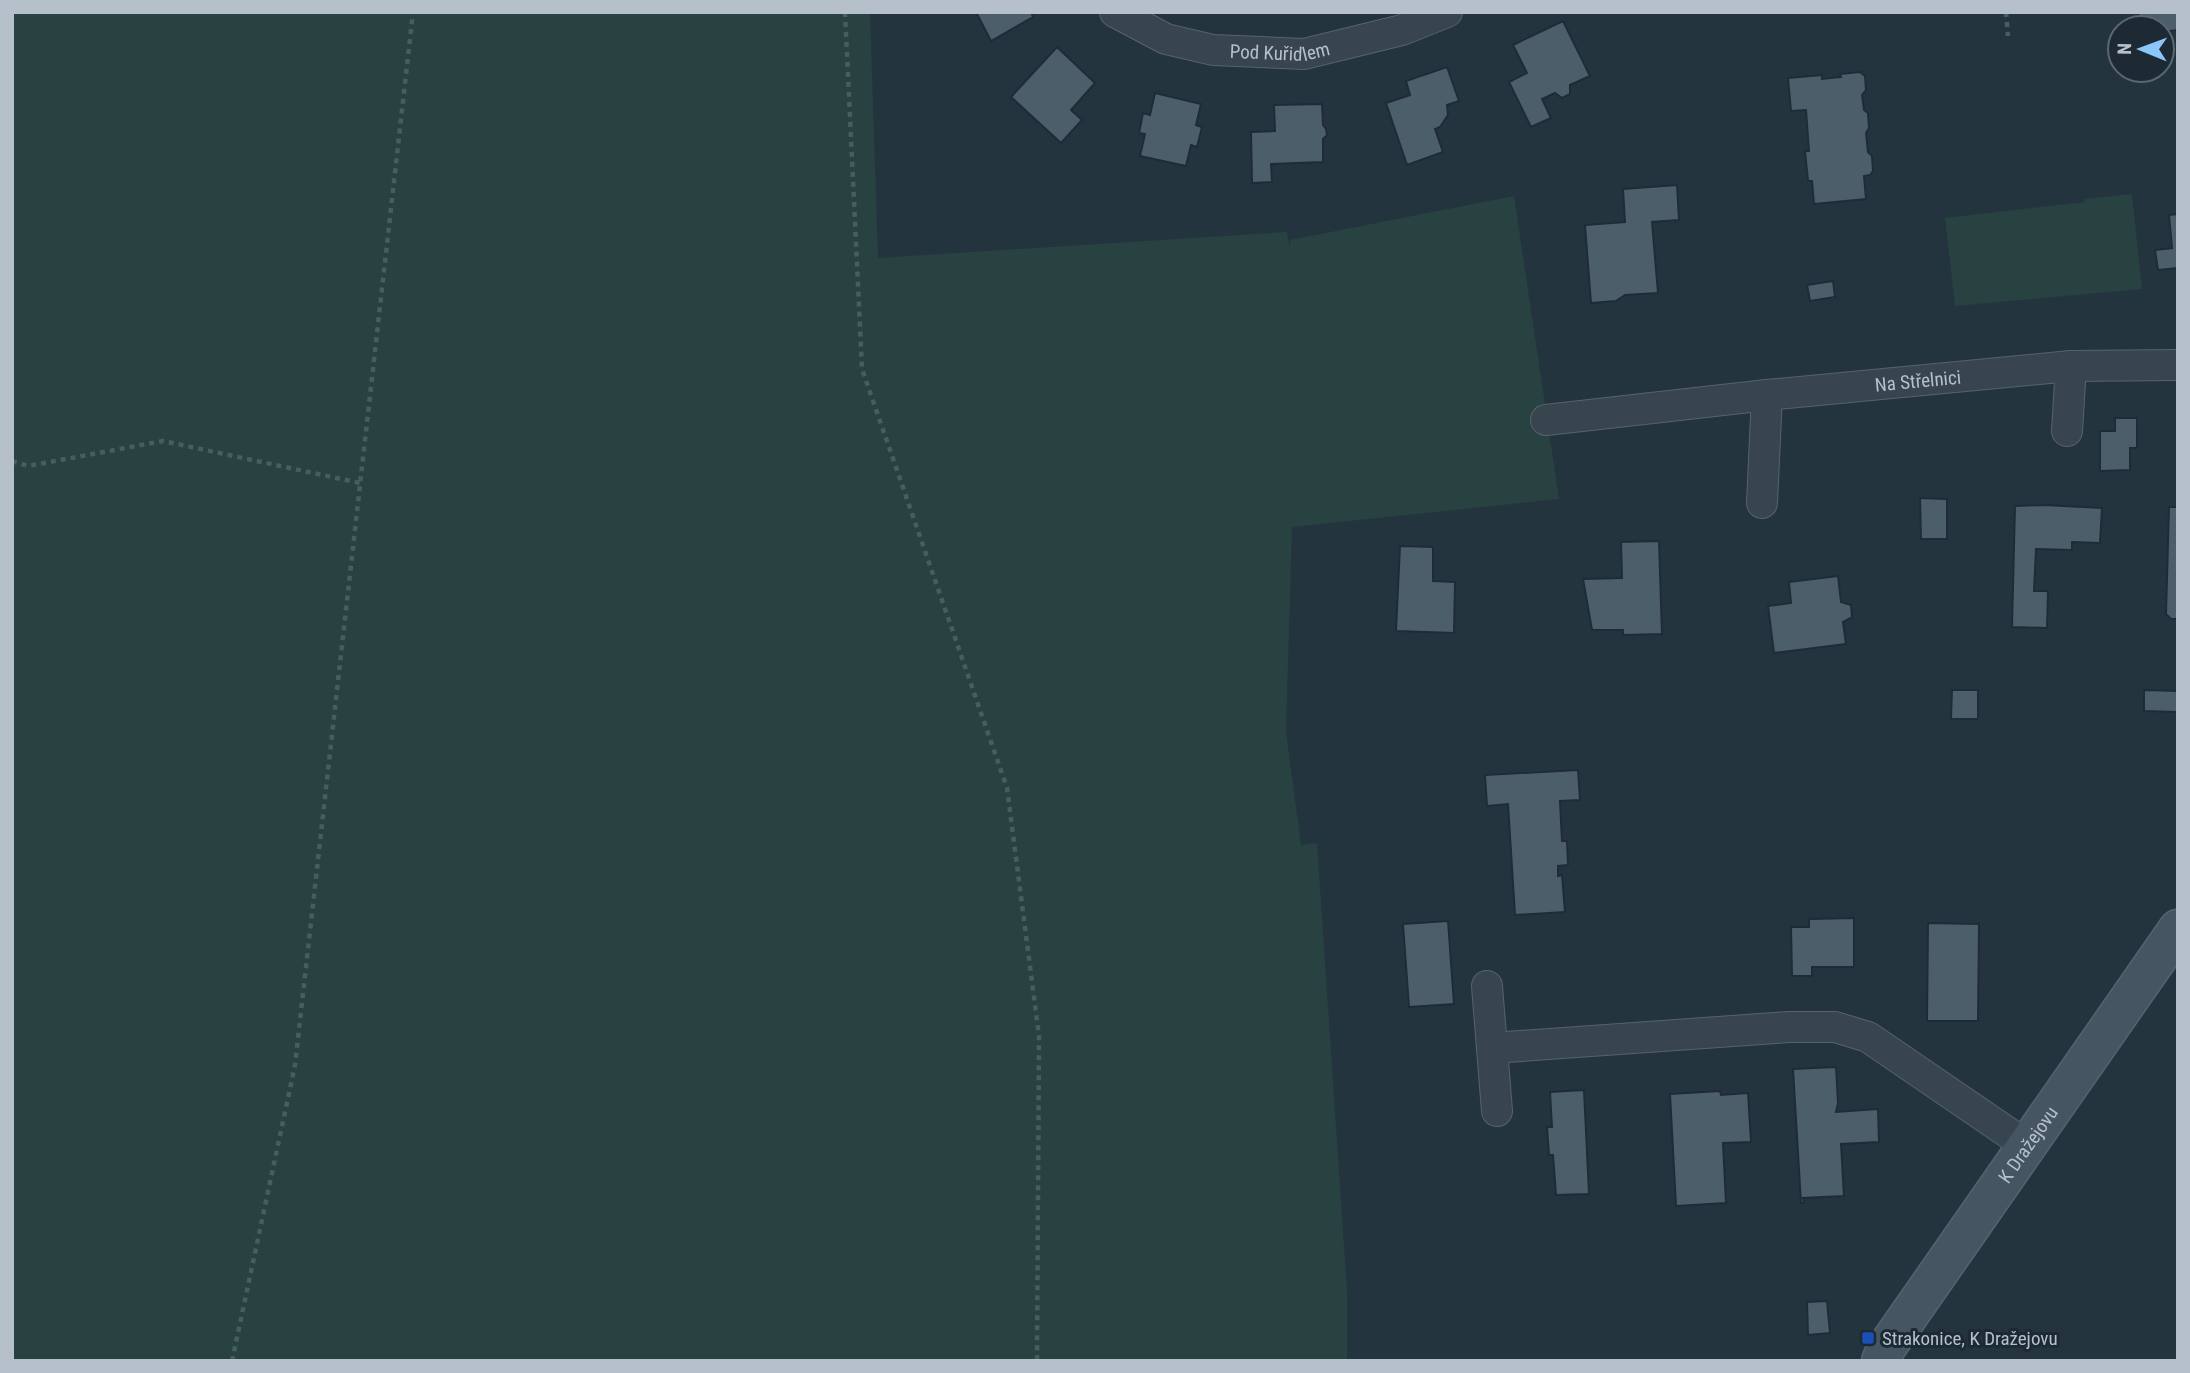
<svg xmlns="http://www.w3.org/2000/svg" width="2190" height="1373" viewBox="0 0 2190 1373" font-family="'Roboto Condensed',sans-serif">
	<style>
		.green { fill: #274241 }
		.building { fill: #4d5e6b; stroke: #1f2c36; stroke-width: 2 }
		.lines { fill: none; stroke-linecap: round; stroke-linejoin: round }
		.street-casing { stroke: #56636d; stroke-width: 32 }
		.secondary-casing { stroke: #56636d; stroke-width: 41 }
		.path { stroke: #465e5e; stroke-width: 4.5; stroke-dasharray: 5 5; stroke-linecap: butt }
		.street { stroke: #38454f; stroke-width: 30 }
		.secondary { stroke: #465562; stroke-width: 38 }
		.transit-dot { fill: #1a4fb4; stroke: #1d2a34; stroke-width: 2.5 }
		.labels { text-anchor: middle; dominant-baseline: central; stroke-width: 6; stroke-linejoin: round; paint-order: stroke }
		.street-label { font-size: 19px; fill: #b5c0ca; stroke: #1d2a34 }
		.poi-label { font-size: 19px; fill: #b5c0ca; stroke: #1d2a34; text-anchor: start }
	</style>
	<rect width="100%" height="100%" fill="#24343f"/>
	<!-- green -->
	<path class="green" d="M12,12H870L878,258L1287,232L1290,250V240L1514,196L1559,499L1292,527L1286,732L1301,845L1317,843L1347,1291V1361H12Z
		M2132,194L2142,289L1955,306L1945,218L2085,202V199Z"/>
	<!-- building -->
	<path class="building" d="M976,12H1031L1033,17L991,41Z
		M2138,12H2178V30L2162,32V28H2140Z
		M1563,21L1590,76L1570,85V94L1562,98L1555,93L1542,99L1551,118L1531,127L1509,82L1527,73L1513,45Z
		M1057,47L1095,83L1071,110L1082,120L1061,143L1011,97Z
		M1447,67L1459,101L1447,105L1448,115L1440,127L1435,129L1443,152L1407,165L1386,103L1410,95L1406,81Z
		M1860,72L1865,76L1866,90L1862,95L1864,110L1868,113L1869,128L1866,133L1868,152L1872,156L1873,171L1870,175L1864,176L1866,199L1814,204L1812,181H1808L1805,151H1809L1806,110L1791,111L1788,78L1822,75V79L1841,77L1840,74Z
		M1155,93L1201,104L1196,125L1202,127L1197,147L1191,145L1186,166L1140,156L1145,134L1139,133L1143,113L1150,115Z
		M1322,104L1323,125L1326,129L1327,135L1323,139V162L1271,164L1272,182L1252,183L1251,132L1275,131L1274,105Z
		M1677,185L1679,220L1652,222L1658,293L1625,295L1616,301L1591,303L1585,225L1625,222L1623,189Z
		M2178,214V268L2158,270L2155,250L2172,248L2169,215Z
		M1833,281L1835,297L1810,301L1807,285Z
		M2115,418H2137V448H2130V470L2100,471V431H2115Z
		M1920,498L1947,499V539H1921Z
		M2044,505L2102,508L2100,543L2072,542V550L2036,549L2034,591H2048L2047,628L2012,627L2015,506Z
		M2169,507H2178V619H2171L2166,614Z
		M1659,541L1662,634L1623,635V630H1592L1583,579L1622,578L1621,542Z
		M1400,546L1433,547V581L1455,582L1454,633L1396,631Z
		M1838,576L1841,602L1851,605L1852,617L1843,622L1846,644L1774,653L1768,606L1791,603L1789,582Z
		M1952,690H1978V719H1951Z
		M2144,690L2178,691V712L2144,711Z
		M1578,770L1580,800L1560,801L1562,841H1567L1568,865L1558,866V876L1562,875L1565,912L1515,915L1508,804L1487,806L1485,775Z
		M1854,918V967H1812V976H1792L1791,927H1809V919Z
		M1448,921L1454,1004L1409,1007L1403,924Z
		M1928,923L1979,924L1978,1021H1927Z
		M1836,1067L1838,1103L1836,1112L1878,1109L1879,1142L1841,1144L1844,1196L1803,1198L1804,1203H1801L1793,1069Z
		M1584,1090L1589,1194L1556,1195L1553,1155H1549L1547,1127H1552L1550,1092Z
		M1720,1091L1721,1095L1748,1093L1751,1142L1723,1143L1726,1203L1676,1206L1670,1094Z
		M1827,1301L1830,1333L1808,1335L1807,1302Z"/>
	<g class="lines">
		<defs>
			<g id="street">
				<path id="s1" d="M1115,12L1166,39L1213,50L1304,54L1402,30L1447,12"/>
				<path id="s2" d="M1546,420L1767,395L2071,366L2178,365"/>
				<path d="M2067,431L2071,366"/>
				<path d="M1762,503L1767,395"/>
				<path d="M1487,986L1497,1111"/>
				<path d="M1492,1048L1789,1027H1835L1868,1037L2026,1145"/>
			</g>
			<g id="secondary">
				<path id="s3" d="M1881,1361L1886,1348L2178,929"/>
			</g>
		</defs>
		<!-- street casing -->
		<use href="#street" class="street-casing"/>
		<!-- secondary casing -->
		<use href="#secondary" class="secondary-casing"/>
		<!-- path -->
		<path class="path" d="M845,12L862,369L1007,788L1039,1036L1037,1361
			M2006,12L2008,36
			M12,461L28,466L163,441L360,483
			M232,1361L295,1065L413,12"/>
		<!-- street -->
		<use href="#street" class="street"/>
		<!-- secondary -->
		<use href="#secondary" class="secondary"/>
	</g>
	<!-- markers -->
	<rect class="transit-dot" x="1861" y="1331" width="14" height="14" rx="3.5"/>
	<g class="labels">
		<!-- street labels -->
		<g class="street-label">
			<text stroke="none"><textPath href="#s1" startOffset="173">Pod Kuřidlem</textPath></text>
			<text stroke="none"><textPath href="#s2" startOffset="374">Na Střelnici</textPath></text>
			<text stroke="none"><textPath href="#s3" startOffset="262">K Dražejovu</textPath></text>
		</g>
		<!-- poi labels -->
		<g class="poi-label">
			<text x="1882" y="1338">Strakonice, K Dražejovu</text>
		</g>
	</g>
	<!-- border -->
	<rect width="2190" height="1373" fill="none" stroke="#b5c0ca" stroke-width="28"/>
	<!-- north arrow -->
	<g transform="translate(2141 49) rotate(271)"><circle r="33" fill="#1d2a34" stroke="#5a6670" stroke-width="2"/>
	<path d="M0-5L12 26L0 18L-12 26Z" fill="#8ac6fa"/>
	<text y="-10" font-size="19" font-weight="bold" text-anchor="middle" fill="#b5c0ca">N</text>
	</g>
</svg>
